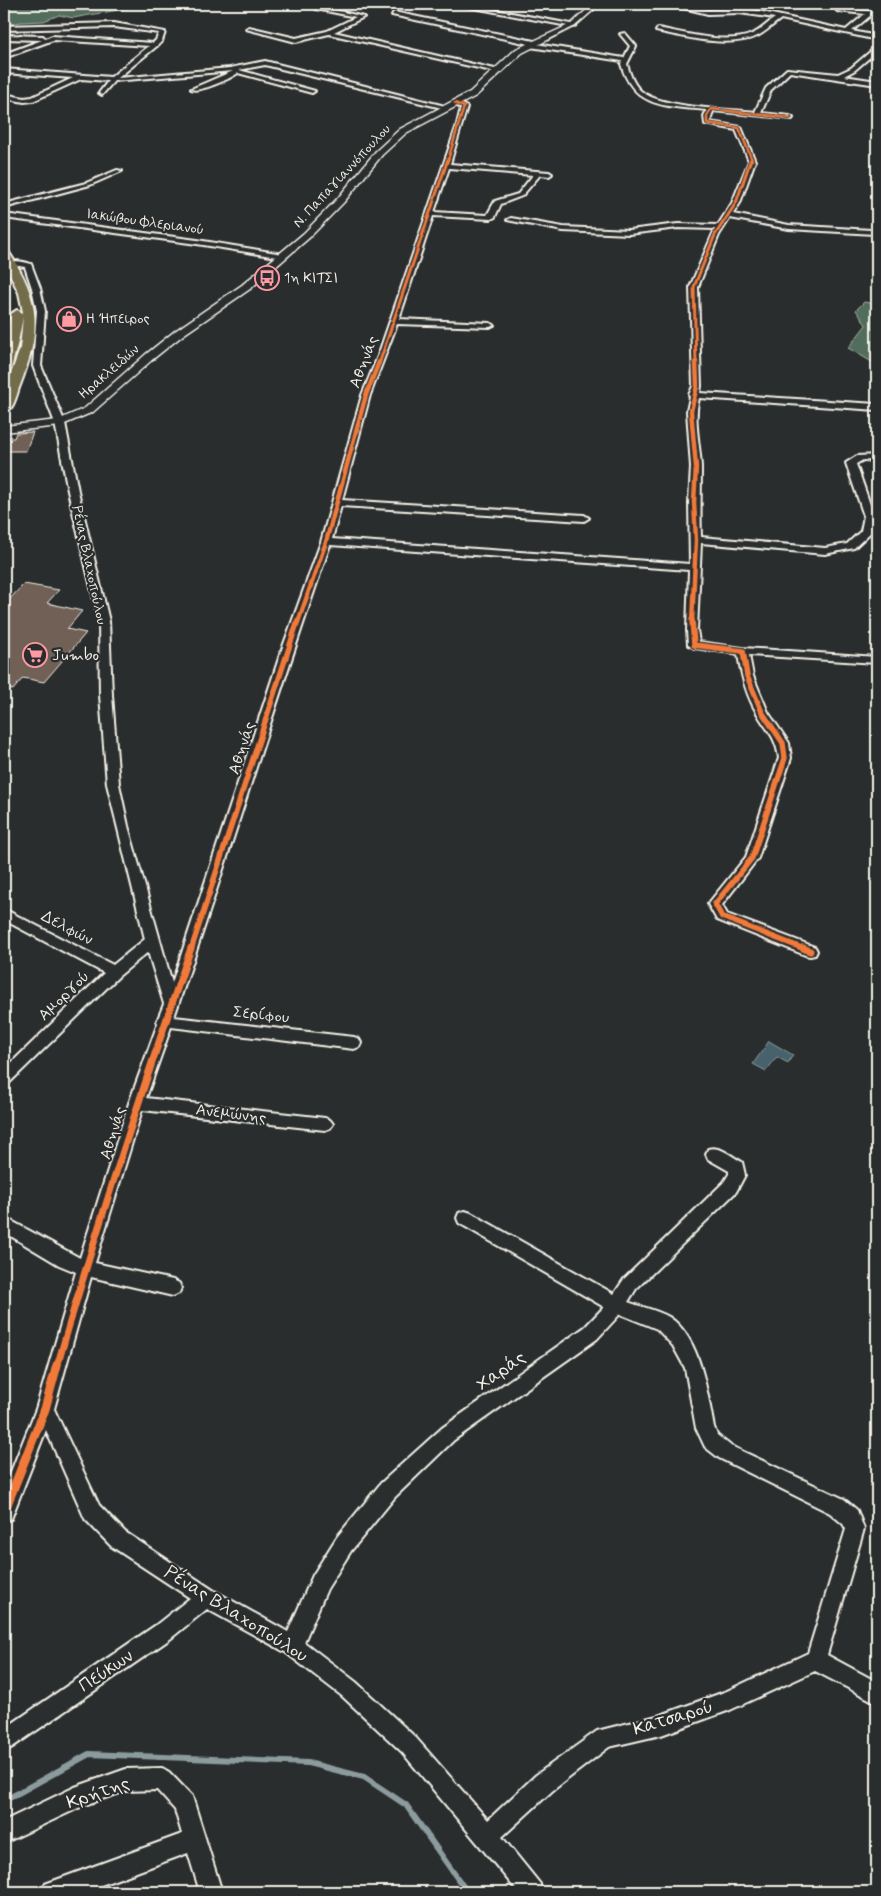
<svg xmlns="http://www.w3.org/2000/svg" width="881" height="1896" viewBox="0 0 881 1896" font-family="Mynerve,sans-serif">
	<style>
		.green { fill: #536d5c; stroke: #a4afa2 }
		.water { fill: #47626c; stroke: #8c9b9e }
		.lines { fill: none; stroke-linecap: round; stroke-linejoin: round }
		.stream { stroke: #8c9b9e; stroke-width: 6 }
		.building { fill: #706157; stroke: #f4f1e8 }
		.minor-casing { stroke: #f4f1e8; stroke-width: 4 }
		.tertiary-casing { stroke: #f4f1e8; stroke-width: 3 }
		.primary-casing { stroke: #f4f1e8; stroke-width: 4 }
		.minor { fill: #2a2d2e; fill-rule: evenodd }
		.tertiary { fill: #2a2d2e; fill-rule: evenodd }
		.primary { fill: #736c4b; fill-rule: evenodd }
		.cycleway-far5-casing { stroke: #2a2d2e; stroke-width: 4 }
		.cycleway-far4-casing { stroke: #2a2d2e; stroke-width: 5 }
		.cycleway-far3-casing { stroke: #2a2d2e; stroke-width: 6 }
		.cycleway-far2-casing { stroke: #2a2d2e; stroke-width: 8 }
		.cycleway-far1-casing { stroke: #2a2d2e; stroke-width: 10 }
		.cycleway-casing { stroke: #2a2d2e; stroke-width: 12 }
		.cycleway-far5 { stroke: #f17a3a; stroke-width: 2.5 }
		.cycleway-far4 { stroke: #f17a3a; stroke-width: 3 }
		.cycleway-far3 { stroke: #f17a3a; stroke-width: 4.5 }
		.cycleway-far2 { stroke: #f17a3a; stroke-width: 5.5 }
		.cycleway-far1 { stroke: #f17a3a; stroke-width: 7 }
		.cycleway { stroke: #f17a3a; stroke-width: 9 }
		.labels { text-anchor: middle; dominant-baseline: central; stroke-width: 4.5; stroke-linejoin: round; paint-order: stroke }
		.far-street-label { font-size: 14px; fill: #f4f1e8; stroke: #2a2d2e }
		.far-poi-label { font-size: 14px; fill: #f4f1e8; stroke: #2a2d2e; text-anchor: start }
		.street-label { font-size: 16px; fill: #f4f1e8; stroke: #2a2d2e }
		.poi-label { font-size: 16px; fill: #f4f1e8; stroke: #2a2d2e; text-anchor: start }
		.near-street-label { font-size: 19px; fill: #f4f1e8; stroke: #2a2d2e }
	</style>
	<rect width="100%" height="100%" fill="#2a2d2e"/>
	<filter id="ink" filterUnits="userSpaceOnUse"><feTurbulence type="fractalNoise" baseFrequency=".02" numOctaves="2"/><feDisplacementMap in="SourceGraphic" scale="10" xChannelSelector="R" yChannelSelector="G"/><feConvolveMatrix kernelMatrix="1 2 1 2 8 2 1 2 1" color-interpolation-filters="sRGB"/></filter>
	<g filter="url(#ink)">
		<!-- green -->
		<path class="green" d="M4,4H152L73,18L59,15L44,21L21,22L4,25Z
			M864,302L877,304V365L848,348L866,325L856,310Z"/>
		<!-- water -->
		<path class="water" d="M769,1041L793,1055L788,1063L777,1057L766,1071L753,1064Z"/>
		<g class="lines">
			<!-- stream -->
			<path class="stream" d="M4,1796L11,1797L89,1754L308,1763L364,1777L406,1805L467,1892"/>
		</g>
		<!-- building -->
		<path class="building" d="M33,432L26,451H4V438H14L16,433Z
			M24,584L59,590L47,603L82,611L67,629L86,633L44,682L23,678L13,690L4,688V605Z"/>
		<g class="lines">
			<defs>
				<path id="minor" d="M453,4H464L576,25L573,27Z
					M667,4L708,10L739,9L758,11L846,30L865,14L837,11L835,8L869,11L877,5V10L852,31L877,36V40L781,19C772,25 765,33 755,37C726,48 686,37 656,31L658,28C684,33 727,45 752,34C761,31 767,23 775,18L739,13L708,14Z
					M318,6L364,17L334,32L499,70L496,72L329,34L296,42L246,29L249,27L296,38L327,31L356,17L316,9Z
					M394,12L534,41L536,44L624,58L630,46L620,34L625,33L636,46L627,64C630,74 633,84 641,91C661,108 727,109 755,112L766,88L787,69L838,74L851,68L877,46V51L855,70L844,76L877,81V85L790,72L771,90L761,113L790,116L793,118L792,119L713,111L710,122L741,127L755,161L740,203L733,214L789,225L871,230H874V234L789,229L730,218L719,235L698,287L701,386L700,393L877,404V410L699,398C693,421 700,444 701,467C701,491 700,514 701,537L825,548L847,544L861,531L864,516L846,463L857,456L877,455V461L863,460L856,464L874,516L871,532L854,548L825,554L701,543L697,630L699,642L743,648L877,657V663L749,655L753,676L768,712L789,743L791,758L758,858L722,905L727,914L815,947L817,951L815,955L810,956L805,955L717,920L708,904L746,857L779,758C776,736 767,731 757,713C746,695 741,674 738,654L694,648L688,645L687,630L689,570L330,545C275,702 228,860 174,1017L354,1037L359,1039L361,1043L359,1047L354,1049L171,1027L146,1098L325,1118L330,1120L333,1124L330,1128L325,1130L142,1110L95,1263L173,1280L179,1283L181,1288L179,1293L173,1296L91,1277L54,1409L99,1505L125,1532L213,1590L288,1632L313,1575L337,1537L381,1483L442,1428L585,1327L604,1307L459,1223L457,1218L459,1213L465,1211L471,1213L614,1294L624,1279L724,1182L729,1174V1171L708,1159L706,1154L708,1149C720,1145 732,1157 742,1162L745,1175L736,1192L636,1289L628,1302C641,1307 657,1310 669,1317C701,1338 707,1393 714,1427L717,1435L731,1446L844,1499L857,1510L864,1529L827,1655L877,1682V1703L815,1671L730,1710L661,1735L609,1747L552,1791L502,1837L540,1884L543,1892H518L402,1752L342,1696L285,1652L207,1609L170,1639L11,1748L4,1751V1729L156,1625L190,1598L111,1546L85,1519L46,1430L11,1519L4,1521V1489L36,1409L76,1272L59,1265L4,1232V1217L80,1258L129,1103L158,1023L157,1021L164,1004L148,952L119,976L9,1083L4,1085V1070L104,973L4,920V909L113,965L145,939L107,784L100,695L99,621L68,491L55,423L33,366L37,311L32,288L25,267L8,264C14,259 24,262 31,264L40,288L45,311L41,366L65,423L78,491L109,621L112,695L119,784L128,826L172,983L280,655L321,542L362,395L378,356L456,128L461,108L453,104V102H457L467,107L450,164L549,172L552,174L549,176L540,175L522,196L501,204L495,217L491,219L433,216L399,319L490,323L494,325L490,327L397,324L370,395L342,500L584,515L589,518L584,521L341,506L332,539L690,564L689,502L691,467L687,411L690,397L689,395L693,386L690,287L715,229L678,228L629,234L563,231L507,220L511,218L563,227L629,230L678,224L718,225L732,203L749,161L736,130L705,124L704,116L707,110C667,106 634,109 621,64L622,61L530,47L527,45L529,44L392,15ZM449,168L533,175L518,194L495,201L487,215L434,212ZM620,1314L657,1329L673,1346L685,1368L696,1428L705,1447L719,1458L830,1513L843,1524L846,1529L808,1653L727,1691L661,1715L597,1731L536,1775L488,1820L416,1738L356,1682L304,1642L327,1589L351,1551L395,1497L454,1440L597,1339Z
					M114,23L165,32L162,41L157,46L118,78L230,68L265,61L449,107L446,109L265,65L239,70L315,91L312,93L238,73C230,79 199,93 191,89L233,71L114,81L102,95L99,93L108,81L81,79L33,101L24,102L4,98V94L24,98L32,97L73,78L4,73V69L111,77L149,46L53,40L4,58V54L42,40L4,39V35L43,36L45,39L52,36L153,43L156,40L159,33L114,27L4,30V26Z
					M117,170L122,171L90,185L4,208V204L86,183Z
					M4,214L197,240L283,254L287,256L283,258L197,244L4,218Z
					M4,334L15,340V344H9L4,340Z
					M162,1768L169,1772L192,1796L222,1892H200L188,1853L82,1892H42L45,1884L182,1834L175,1810L157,1790L126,1791L87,1804L4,1843V1821L75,1787L126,1769Z"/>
				<path id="tertiary" d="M593,4H600L575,26L522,53L476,96L406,133L382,155L344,202L310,237L250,289L183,335L153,359L93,412L60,426L4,432V426L58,420L85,408L145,355L175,331L242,285L304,233L338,198L376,151L400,129L470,92L516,49L571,24Z"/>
				<path id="primary" d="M4,250L8,251C42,301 41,333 19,388C16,397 13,411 4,413V393L20,349L23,317L18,342L11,369L4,373V348L11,314L17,310L23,313V312L19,293L4,262Z"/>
			</defs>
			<!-- minor casing -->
			<use href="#minor" class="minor-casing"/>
			<!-- tertiary casing -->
			<use href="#tertiary" class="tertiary-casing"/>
			<!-- primary casing -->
			<use href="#primary" class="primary-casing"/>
			<!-- minor -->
			<use href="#minor" class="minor"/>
			<!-- tertiary -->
			<use href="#tertiary" class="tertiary"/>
			<!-- primary -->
			<use href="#primary" class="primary"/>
			<defs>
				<path id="cycleway-far5" d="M448,160L464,107L455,103
					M752,160L739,128L707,123V116L711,109L790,118"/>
				<path id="cycleway-far4" d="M379,364L448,159
					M696,364L694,287L715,235L736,203L751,159"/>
				<path id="cycleway-far3" d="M298,622L326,542L366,395L379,362
					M692,622L696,540L694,502L696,467L691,411L697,386L696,362"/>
				<path id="cycleway-far2" d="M692,620L694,645L743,651L747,676L762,712L783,743L785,758L752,858L715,904L722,917L807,950
					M191,950L298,620"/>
				<path id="cycleway-far1" d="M803,948L810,951
					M57,1367C97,1226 143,1087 191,948"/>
				<path id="cycleway" d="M4,1512L45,1409L57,1365"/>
			</defs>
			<!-- cycleway-far5 casing -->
			<use href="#cycleway-far5" class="cycleway-far5-casing"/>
			<!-- cycleway-far4 casing -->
			<use href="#cycleway-far4" class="cycleway-far4-casing"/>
			<!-- cycleway-far3 casing -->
			<use href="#cycleway-far3" class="cycleway-far3-casing"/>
			<!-- cycleway-far2 casing -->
			<use href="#cycleway-far2" class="cycleway-far2-casing"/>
			<!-- cycleway-far1 casing -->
			<use href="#cycleway-far1" class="cycleway-far1-casing"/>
			<!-- cycleway casing -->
			<use href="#cycleway" class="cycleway-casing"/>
			<!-- cycleway-far5 -->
			<use href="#cycleway-far5" class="cycleway-far5"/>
			<!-- cycleway-far4 -->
			<use href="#cycleway-far4" class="cycleway-far4"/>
			<!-- cycleway-far3 -->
			<use href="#cycleway-far3" class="cycleway-far3"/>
			<!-- cycleway-far2 -->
			<use href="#cycleway-far2" class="cycleway-far2"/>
			<!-- cycleway-far1 -->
			<use href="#cycleway-far1" class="cycleway-far1"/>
			<!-- cycleway -->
			<use href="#cycleway" class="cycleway"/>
		</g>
	</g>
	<!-- icons -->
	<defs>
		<symbol id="bus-ring" viewBox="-11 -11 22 22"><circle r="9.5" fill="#2a2d2e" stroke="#ff9aa2" stroke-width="1.5"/><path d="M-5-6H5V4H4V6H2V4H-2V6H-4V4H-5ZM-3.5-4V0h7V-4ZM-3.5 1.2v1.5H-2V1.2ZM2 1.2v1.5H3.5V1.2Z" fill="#ff9aa2"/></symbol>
		<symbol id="shop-ring" viewBox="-11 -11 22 22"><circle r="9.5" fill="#2a2d2e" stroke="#ff9aa2" stroke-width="1.5"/><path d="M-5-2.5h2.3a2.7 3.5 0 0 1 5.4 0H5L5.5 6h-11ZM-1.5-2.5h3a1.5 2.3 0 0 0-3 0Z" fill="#ff9aa2"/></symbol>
		<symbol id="supermarket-ring" viewBox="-11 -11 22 22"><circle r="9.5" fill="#2a2d2e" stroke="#ff9aa2" stroke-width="1.5"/><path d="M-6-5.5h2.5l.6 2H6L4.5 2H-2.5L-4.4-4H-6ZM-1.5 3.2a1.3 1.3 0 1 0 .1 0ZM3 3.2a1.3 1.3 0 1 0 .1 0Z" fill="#ff9aa2"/></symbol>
	</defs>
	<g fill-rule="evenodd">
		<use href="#bus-ring" x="253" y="264" width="28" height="28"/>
		<use href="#shop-ring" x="55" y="305" width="28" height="28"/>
		<use href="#supermarket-ring" x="21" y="641" width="28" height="28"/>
	</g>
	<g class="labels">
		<!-- far-street labels -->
		<g class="far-street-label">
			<text transform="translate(342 176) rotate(-47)">Ν. Παπαγιαννόπουλου</text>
			<text transform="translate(145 222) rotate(8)">Ιακώβου Φλεριανού</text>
			<text transform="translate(109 372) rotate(-41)">Ηρακλειδών</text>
			<text transform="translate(89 565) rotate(78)">Ρένας Βλαχοπούλου</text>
		</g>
		<!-- far-poi labels -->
		<g class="far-poi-label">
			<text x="284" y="278">1η ΚΙΤΣΙ</text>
			<text x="86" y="319">Η Ήπειρος</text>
		</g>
		<!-- street labels -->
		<g class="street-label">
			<text transform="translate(364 362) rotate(-69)">Αθηνάς</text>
			<text transform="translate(242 748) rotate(-72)">Αθηνάς</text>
			<text transform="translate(67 928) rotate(28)">Δελφών</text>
			<text transform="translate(64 996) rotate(-44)">Αμοργού</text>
			<text transform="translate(261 1015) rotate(6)">Σερίφου</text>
			<text transform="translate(231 1114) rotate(7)">Ανεμώνης</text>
			<text transform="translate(113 1133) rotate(-73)">Αθηνάς</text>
		</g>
		<!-- poi labels -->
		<g class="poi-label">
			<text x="52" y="655">Jumbo</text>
		</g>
		<!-- near-street labels -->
		<g class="near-street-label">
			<text transform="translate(501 1371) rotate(-35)">Χαράς</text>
			<text transform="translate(236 1614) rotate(32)">Ρένας Βλαχοπούλου</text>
			<text transform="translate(106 1671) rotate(-34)">Πεύκων</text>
			<text transform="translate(673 1718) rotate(-17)">Κατσαρού</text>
			<text transform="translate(98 1793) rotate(-19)">Κρήτης</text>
		</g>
	</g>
	<!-- margin -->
	<rect width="881" height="1896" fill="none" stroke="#2a2d2e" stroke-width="20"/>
	<rect x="10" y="10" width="861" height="1876" fill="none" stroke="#f4f1e8" stroke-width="2" filter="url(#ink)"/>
</svg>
